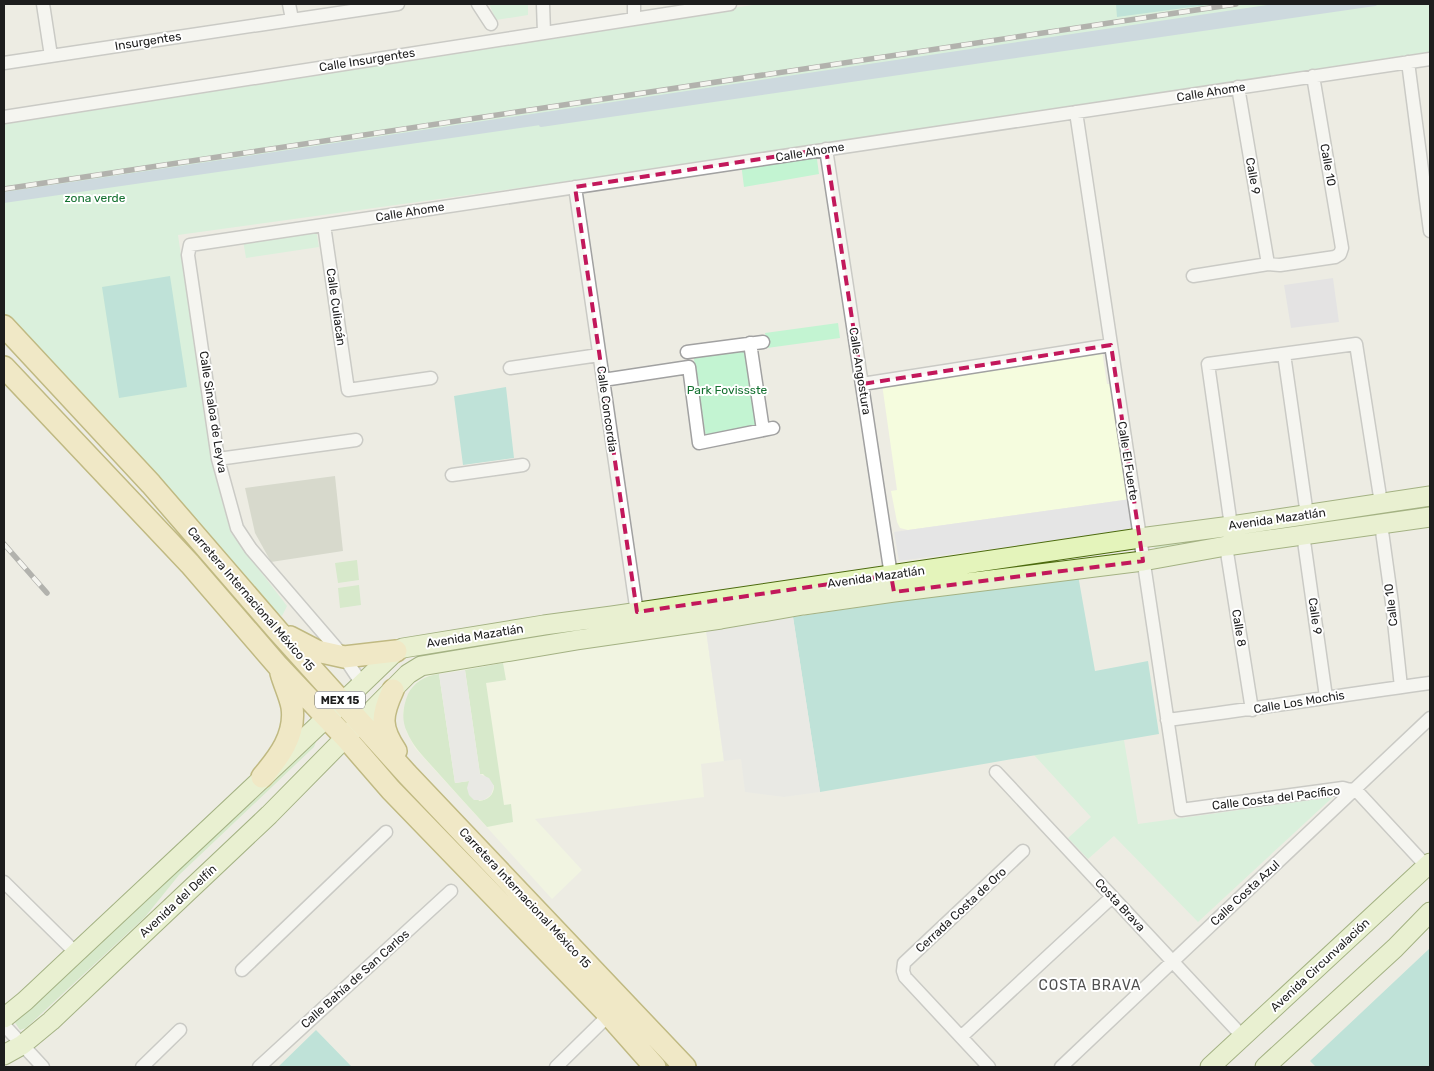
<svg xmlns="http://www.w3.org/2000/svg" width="1434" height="1071" viewBox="0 0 1434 1071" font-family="Rubik,sans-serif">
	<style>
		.education { fill: #f5fcde }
		.construction { fill: #bdc1b0 }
		.grass { fill: #bce4ad }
		.park { fill: #c3f4d2 }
		.pitch { fill: #87d6c9 }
		.parking { fill: #e5e5e5 }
		.plaza { fill: #dad8e3 }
		.water { fill: #a7c2d7 }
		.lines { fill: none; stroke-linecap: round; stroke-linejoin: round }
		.stream { stroke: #a7c2d7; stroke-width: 4 }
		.street-casing { stroke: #a1a1a1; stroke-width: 15 }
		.secondary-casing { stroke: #4c6a0e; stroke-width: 21 }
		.primary-casing { stroke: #8a7b0c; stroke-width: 24 }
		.street { stroke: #fff; stroke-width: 12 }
		.secondary { stroke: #e4f4bb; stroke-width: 19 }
		.primary { stroke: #f4e2a2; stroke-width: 21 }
		.rail-casing { stroke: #6b6b6b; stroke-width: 5.5 }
		.rail { stroke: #fff; stroke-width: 4; stroke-dasharray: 11; stroke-linecap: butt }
		.marked { fill: none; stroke: #c2185b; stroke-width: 4; stroke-dasharray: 10 6; stroke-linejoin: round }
		.labels { text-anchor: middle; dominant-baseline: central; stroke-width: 4; stroke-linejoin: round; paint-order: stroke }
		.shield { fill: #fff; stroke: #616161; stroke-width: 1 }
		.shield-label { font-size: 11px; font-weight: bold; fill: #1d1d1d }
		.street-label { font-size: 12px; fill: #1d1d1d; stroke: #fff }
		.park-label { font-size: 12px; fill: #147130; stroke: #fff }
		.neighbourhood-label { font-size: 14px; letter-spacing: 1px; fill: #505050; stroke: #fff }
	</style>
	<rect width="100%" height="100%" fill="#edece3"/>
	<!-- education -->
	<path class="education" d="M1102,351L1107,384H1112L1131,499L908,530L900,528L897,522L891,491L897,490L882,384Z
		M706,630L724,761L701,764L704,797L535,819L582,870L552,899L415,748L406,731L403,711L406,700L410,690L417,682L430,674Z"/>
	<!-- construction -->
	<path class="construction" d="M335,476L343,551L271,562L255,533L245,488Z"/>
	<!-- grass -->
	<path class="grass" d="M1430,500V506L1156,548L1148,545Z
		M357,560L359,580L338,583L335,563Z
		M359,585L361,605L340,608L338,588Z
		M503,663L506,680L486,683L504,805L511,804L513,822L487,827C471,809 455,792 440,775C428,761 414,749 407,732C401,720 403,706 408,694C413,683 426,675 439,674L455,783L469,781L479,801C488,800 494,795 494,786L483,774H480L465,670Z
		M317,739L314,747L179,875L145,917L26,1028L20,1030L14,1021Z"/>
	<!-- park -->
	<path class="park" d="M489,4H528V15L496,20Z
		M760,4H1430V52L1165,99L178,235L212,464L231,533L287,606L282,616L270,608L4,317V120L511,40Z
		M816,152L819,174L744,187L741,163Z
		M316,229L319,247L246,258L243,240Z
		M838,323L840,338L767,348L765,333Z
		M749,342L761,428L706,437L693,353Z
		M1124,740L1138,824L1333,797L1198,922L1114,836L1088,859L1068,838L1091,817L1034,755Z"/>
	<!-- pitch -->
	<path class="pitch" d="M1116,4H1214L1117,17Z
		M170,276L187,387L119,398L102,287Z
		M506,387L514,458L463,465L454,396Z
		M1078,575L1095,671L1148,661L1159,734L820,792L793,617Z
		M1430,948V1067H1316L1310,1061Z
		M316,1030L352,1067H278Z"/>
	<!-- parking -->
	<path class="parking" d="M1131,499L1133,521L1130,528L1126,531L899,561L894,532Z
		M793,617L820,792L784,797L745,792L741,759L724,761L706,630Z
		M465,670L480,774L489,778L494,786L491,795L484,800H474L469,795L467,788L469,781L455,783L439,674Z"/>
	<!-- plaza -->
	<path class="plaza" d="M1333,278L1339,322L1291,328L1284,285Z"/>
	<!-- water -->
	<path class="water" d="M1274,4H1374L4,203V192Z"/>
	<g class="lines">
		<!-- stream -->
		<path class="stream" d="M541,125L1375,4"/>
		<defs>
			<path id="street" d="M43,4L51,56
				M289,4L292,19
				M478,4L491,24
				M543,4L544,33
				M634,4V19
				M1408,62L1430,231
				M4,63L398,4
				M1238,87L1268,264
				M1076,112L1181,810L1343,788L1350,790L1355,789L1430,870
				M4,117L730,4
				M826,149L892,582
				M575,187L638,620
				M324,225L348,390L431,378
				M1193,276L1268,264L1280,265L1335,257L1340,254L1342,248L1313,76
				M750,343L763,430
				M687,352L763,342
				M1284,354L1307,515
				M510,368L599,355
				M603,380L689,367L699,443L773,428
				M862,384L1111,345
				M218,459L356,440
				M452,475L523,465
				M1381,524L1392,603L1401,687
				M1231,526L1208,364L1356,344L1381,503
				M1303,534L1326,697
				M1226,546L1252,710
				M362,684L344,657L251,549L237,528L218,459L188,255L190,245L1430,59
				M1167,720C1255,709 1342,695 1430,683
				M996,772L1243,1037
				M4,882L76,953
				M242,970L386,832
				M4,1025L43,1067
				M961,1037L1112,897
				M142,1067L180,1030
				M259,1067L451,891
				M556,1067L609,1015
				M989,1067L905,977L903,971L904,963L1023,851
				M1061,1067L1430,718"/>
			<path id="secondary" d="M4,1018L25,1001C149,884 274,769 396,651L403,648L544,625L612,616L1140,538L1231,526L1430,496
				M4,1055L22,1045L51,1021L269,815L408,674L421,666L577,640L721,619L803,605L894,592L1143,561L1226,546L1430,517
				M1210,1067L1430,863
				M1265,1067L1395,948L1430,912"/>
			<path id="primary" d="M4,326L151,484L278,631L407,774L685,1067
				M4,367L190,564L278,666L346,738L391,790L609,1015L655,1067
				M290,637L317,651L344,657L396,651
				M393,690C381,716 380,727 396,751
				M262,777C279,757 296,735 292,707C290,696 284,684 281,673"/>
		</defs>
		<!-- street casing -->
		<use href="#street" class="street-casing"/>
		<!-- secondary casing -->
		<use href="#secondary" class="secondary-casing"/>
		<!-- primary casing -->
		<use href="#primary" class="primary-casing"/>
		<!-- street -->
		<use href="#street" class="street"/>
		<!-- secondary -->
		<use href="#secondary" class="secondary"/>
		<!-- primary -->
		<use href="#primary" class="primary"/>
		<defs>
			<path id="rail" d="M4,189L1236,4
				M4,544L47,593"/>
		</defs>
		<!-- rail casing -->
		<use href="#rail" class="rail-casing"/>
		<!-- rail -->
		<use href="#rail" class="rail"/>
	</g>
	<!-- marked area -->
	<path d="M0 0H1434V1071H0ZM826,149L862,384L1111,345L1143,561L894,592L891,575L637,612L575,187Z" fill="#edece3" fill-opacity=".55" fill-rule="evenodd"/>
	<path class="marked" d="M826,149L862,384L1111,345L1143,561L894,592L891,575L637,612L575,187Z"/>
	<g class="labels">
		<!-- shield labels -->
		<rect class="shield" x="315" y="691.5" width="50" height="17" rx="4"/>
		<g class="shield-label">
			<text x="340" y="700">MEX 15</text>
		</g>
		<!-- street labels -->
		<g class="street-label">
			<text transform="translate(148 41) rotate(-9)">Insurgentes</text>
			<text transform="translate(367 60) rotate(-9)">Calle Insurgentes</text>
			<text transform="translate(1211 92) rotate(-9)">Calle Ahome</text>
			<text transform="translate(810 152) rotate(-9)">Calle Ahome</text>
			<text transform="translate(1328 165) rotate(80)">Calle 10</text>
			<text transform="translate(1253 176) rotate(80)">Calle 9</text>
			<text transform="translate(410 212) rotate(-9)">Calle Ahome</text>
			<text transform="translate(336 307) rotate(82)">Calle Culiacán</text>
			<text transform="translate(860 371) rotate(81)">Calle Angostura</text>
			<text transform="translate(607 409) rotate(82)">Calle Concordia</text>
			<text transform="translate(213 412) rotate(81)">Calle Sinaloa de Leyva</text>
			<text transform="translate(1128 461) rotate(81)">Calle El Fuerte</text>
			<text transform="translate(1277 519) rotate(-8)">Avenida Mazatlán</text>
			<text transform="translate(876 577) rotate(-8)">Avenida Mazatlán</text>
			<text transform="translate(251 599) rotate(49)">Carretera Internacional México 15</text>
			<text transform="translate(1391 605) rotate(-97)">Calle 10</text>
			<text transform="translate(1315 616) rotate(82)">Calle 9</text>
			<text transform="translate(1239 628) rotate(81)">Calle 8</text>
			<text transform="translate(475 636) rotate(-9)">Avenida Mazatlán</text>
			<text transform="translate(1299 702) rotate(-9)">Calle Los Mochis</text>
			<text transform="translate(1276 798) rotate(-7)">Calle Costa del Pacífico</text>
			<text transform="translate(1245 893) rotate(-43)">Calle Costa Azul</text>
			<text transform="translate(525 898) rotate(47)">Carretera Internacional México 15</text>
			<text transform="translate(178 901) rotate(-43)">Avenida del Delfín</text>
			<text transform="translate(1120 905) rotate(47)">Costa Brava</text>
			<text transform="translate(961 910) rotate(-43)">Cerrada Costa de Oro</text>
			<text transform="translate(1320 965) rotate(-43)">Avenida Circunvalación</text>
			<text transform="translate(355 979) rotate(-42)">Calle Bahía de San Carlos</text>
		</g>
		<!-- park labels -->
		<g class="park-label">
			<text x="95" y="198">zona verde</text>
			<text x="727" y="390">Park Fovissste</text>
		</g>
		<!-- neighbourhood labels -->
		<g class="neighbourhood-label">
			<text x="1090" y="985">COSTA BRAVA</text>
		</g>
	</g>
	<!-- border -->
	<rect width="1434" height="1071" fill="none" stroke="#1d1d1d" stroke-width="10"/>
</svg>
